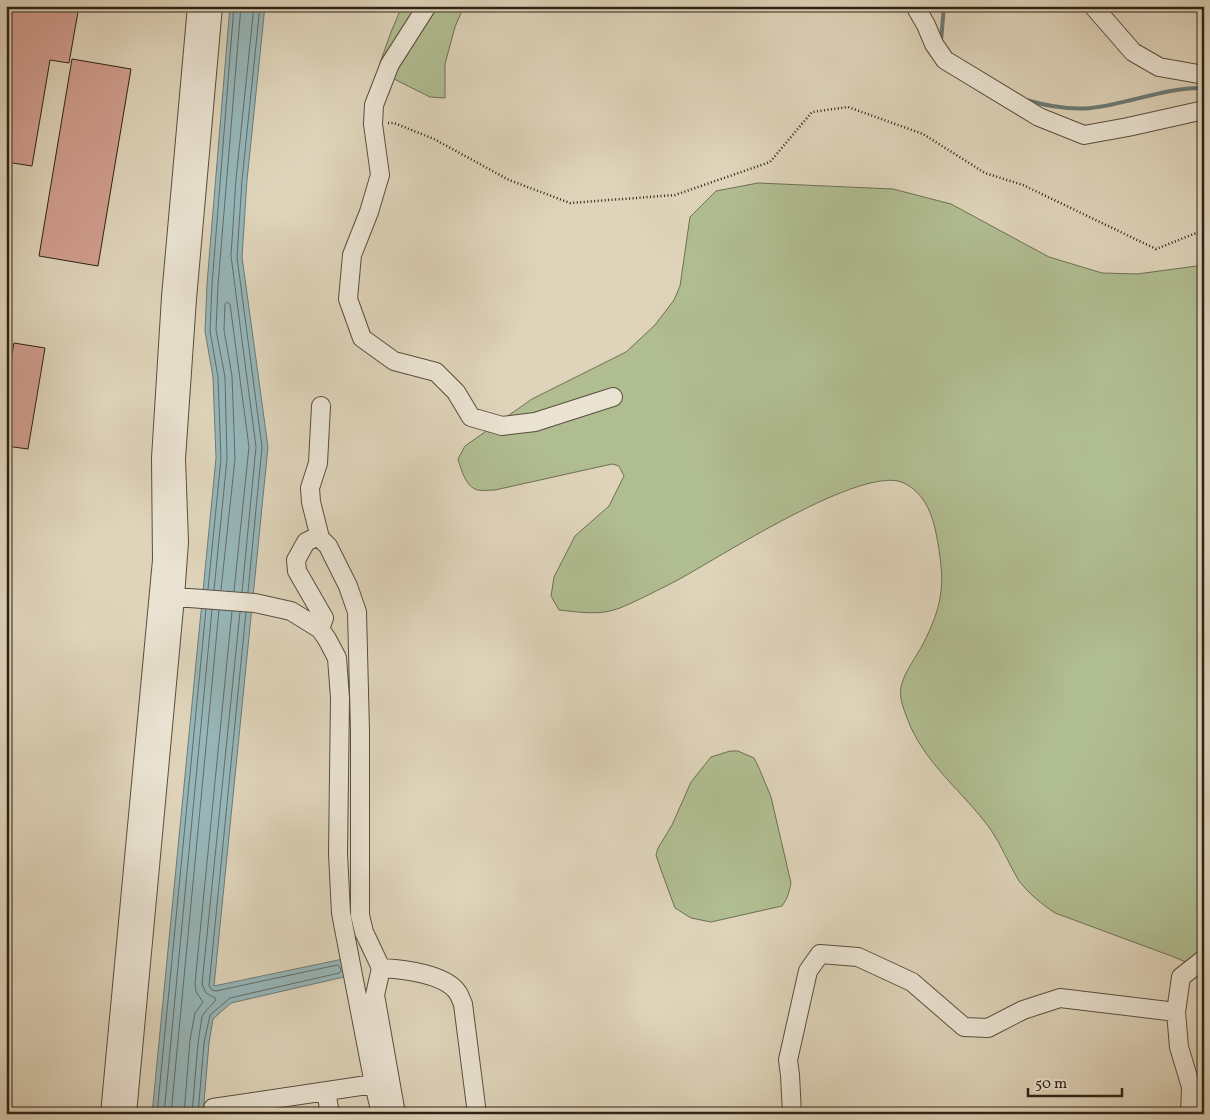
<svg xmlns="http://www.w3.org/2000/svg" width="1210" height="1120" viewBox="0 0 1210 1120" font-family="Vollkorn,serif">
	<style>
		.green { fill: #b0bd91; stroke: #6e7053 }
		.water { fill: #96b6b9; stroke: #6c7b77 }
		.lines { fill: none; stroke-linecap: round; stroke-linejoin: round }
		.shore { stroke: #626c67; stroke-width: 1 }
		.stream { stroke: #6c7b77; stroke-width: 4 }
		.building { fill: #d19e8f; stroke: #2d2215 }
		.minor-casing { stroke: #5a4e3e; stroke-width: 20 }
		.path { stroke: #2d2215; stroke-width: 2.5; stroke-dasharray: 1 2.5; stroke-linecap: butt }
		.minor { stroke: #eae3d2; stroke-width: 18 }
	</style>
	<rect width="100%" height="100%" fill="#dfd4ba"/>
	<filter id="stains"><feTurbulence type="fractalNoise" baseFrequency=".004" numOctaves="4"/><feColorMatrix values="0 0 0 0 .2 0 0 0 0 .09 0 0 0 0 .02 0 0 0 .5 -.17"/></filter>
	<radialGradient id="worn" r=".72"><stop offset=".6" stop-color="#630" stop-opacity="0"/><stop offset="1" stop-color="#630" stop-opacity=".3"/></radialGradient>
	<!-- green -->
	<path class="green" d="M402,6H464L455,27L445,64V98L430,97L396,80L382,69L380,63L391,32Z
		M758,183L893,189L951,204L1049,257L1102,273L1137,274L1204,265V970L1174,957L1055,913C1043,905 1028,893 1019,881C1009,865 1002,846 991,830C963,791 924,764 907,718C903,707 898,696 902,683C906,670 916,657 923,644C945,601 945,580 936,533C932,513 924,493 904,483C864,463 717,559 676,581C658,590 639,600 620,608C600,616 579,612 559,610L551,596L554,577L575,536L609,506L624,476L619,466L612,464L495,490C490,490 483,491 478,490C466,488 461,469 458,459L465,446L532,399L626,352L655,325L674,300L680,286L690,217L716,191Z
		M730,751H738L754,758L759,768L771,797L791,883C789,892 788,898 782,906L711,922L691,918L675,908L661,870L656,855L658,848L672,825L691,782L711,757Z"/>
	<!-- water -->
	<path class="water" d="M230,6H265L247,180L242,257L268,447L214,986L343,959L348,976L231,1003L213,1019L209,1043L203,1114H152L216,458L213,377L205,331L207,284Z"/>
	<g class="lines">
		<!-- shore -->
		<path class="shore" d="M208,589L221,459L218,377L210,331L212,285L234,6
			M214,590L227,459L225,377L216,330L218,285L241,6
			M221,590L235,459L232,376L224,330L225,304L227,302L230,304L249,447L234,591
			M242,592L256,447L231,256L236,179L254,6
			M248,592L262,447L237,257L242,180L260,6
			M157,1114L206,609
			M164,1114L212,610
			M171,1114L219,610
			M184,1114L190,1040L195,1013L203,1002L196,992L195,983L232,611
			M192,1114L198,1043L202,1017L205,1012L216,1000L215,998L206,993L202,984L240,612
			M198,1114L204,1043L210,1015L230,998L339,973L341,971L340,967L337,965L216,991L212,990L209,986L246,612"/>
		<!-- stream -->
		<path class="stream" d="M941,41L944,6
			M1026,100C1047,106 1070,110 1091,108C1129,104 1165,87 1204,88"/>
	</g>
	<!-- building -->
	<path class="building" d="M6,6H79L69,63L50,60L32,166L6,162Z
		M72,59L131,69L98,266L39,256Z
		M14,343L45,348L28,449L6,446V388Z"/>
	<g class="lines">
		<defs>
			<path id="minor" d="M427,6L390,64L374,105L373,124L380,175L369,212L352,255L348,299L362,338L394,361L436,372L456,392L471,417L502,426L535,422L613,397
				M915,6L926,25L934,44L945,60L1039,117L1084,135L1128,127L1204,110
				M1093,6L1133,52L1159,67L1204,75
				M320,538L311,502L310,488L318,463L321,406
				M163,596L255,603L291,611L320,629L327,639L337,658L340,698L338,854L341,913L374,1084L381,1114
				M320,629L324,618L297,571L296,560L306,542L316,537L320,538L328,546L348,586L357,612L360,731V915L364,932L381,968L375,995L396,1114
				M381,968C403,969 446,974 458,993C460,996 461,1000 463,1004L477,1114
				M326,1091L330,1114
				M213,1108L374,1084
				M110,1114L162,560L161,458L171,297L197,6
				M127,1114L175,597L179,542L176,459L187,299L213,6
				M792,1114L790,1075L788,1060L808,971L820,954L858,957L912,982L964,1027L988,1028L1023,1010L1060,998L1176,1012
				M1190,1114L1191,1087L1179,1047L1176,1012L1181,977L1204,959"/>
		</defs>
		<!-- minor casing -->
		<use href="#minor" class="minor-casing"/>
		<!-- path -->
		<path class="path" d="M388,123H394L434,139L509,180L570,203L675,195L770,162L812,112L848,107L923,134L985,173L1023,185L1156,249L1204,230"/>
		<!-- minor -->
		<use href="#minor" class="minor"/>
	</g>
	<!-- margin -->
	<rect width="1210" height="1120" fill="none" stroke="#dfd4ba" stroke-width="25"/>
	<rect x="8" y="8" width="1195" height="1105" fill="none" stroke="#2d2215" stroke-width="2.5"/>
	<rect x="12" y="12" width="1185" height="1095" fill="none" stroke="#2d2215"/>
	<!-- scale -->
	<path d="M1028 1088v8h94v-8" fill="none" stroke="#2d2215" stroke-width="2.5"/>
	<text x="1035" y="1088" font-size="15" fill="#2d2215" stroke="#eae3d2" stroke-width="4" paint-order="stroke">50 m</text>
	<rect width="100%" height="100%" filter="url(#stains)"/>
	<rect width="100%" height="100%" fill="url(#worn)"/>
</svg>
